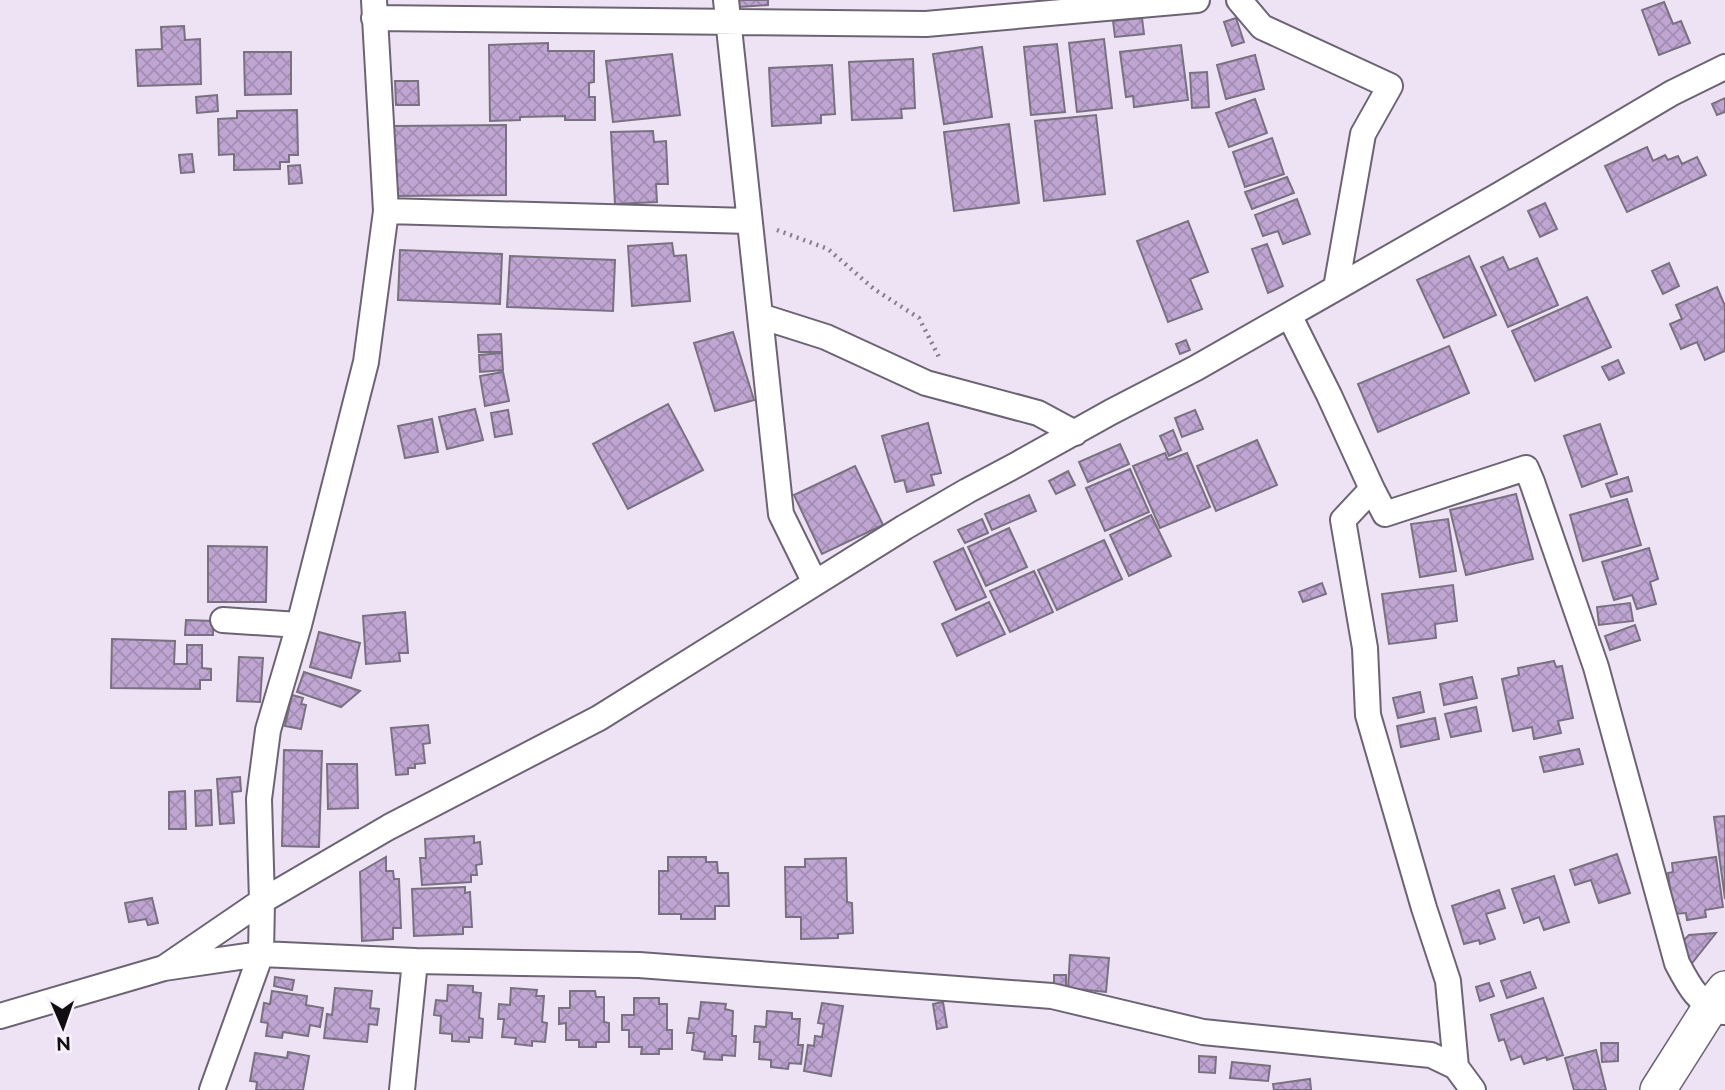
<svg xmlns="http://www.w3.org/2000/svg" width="1725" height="1090" viewBox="0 0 1725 1090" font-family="Raleway,sans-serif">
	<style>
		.building { fill: url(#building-cross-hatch); stroke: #7a7180; stroke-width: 2 }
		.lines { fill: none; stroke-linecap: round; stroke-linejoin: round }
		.street-casing { stroke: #6c6473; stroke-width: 28 }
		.secondary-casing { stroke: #6c6473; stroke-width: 38 }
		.path { stroke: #867f8b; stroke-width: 4.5; stroke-dasharray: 2 5; stroke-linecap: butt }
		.street { stroke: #fff; stroke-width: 24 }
		.secondary { stroke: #fff; stroke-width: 35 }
	</style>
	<defs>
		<pattern id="building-cross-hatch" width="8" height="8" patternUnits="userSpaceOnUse" patternTransform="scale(1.75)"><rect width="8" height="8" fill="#bfa5d2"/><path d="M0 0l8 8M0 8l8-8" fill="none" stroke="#a38db3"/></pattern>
	</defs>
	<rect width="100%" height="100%" fill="#ede3f5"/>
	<!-- building -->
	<path class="building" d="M738,0H768V5L739,7Z
		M1664,2L1673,24L1681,21L1690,43L1659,55L1642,10Z
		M1142,18L1144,34L1115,37L1113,21Z
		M1236,18L1244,42L1232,46L1224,22Z
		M184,26L185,40L200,39L201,84L138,86L136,50L162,49L161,27Z
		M1104,39L1112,108L1077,112L1069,43Z
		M548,43V51H594V82L589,83V97H595V120H565V116L520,117V120L490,121L489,45Z
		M1057,44L1065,112L1031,115L1024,47Z
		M1181,45L1188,100L1134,107L1133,96L1126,97L1120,52Z
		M982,47L992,117L944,124L933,54Z
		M244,52H291V94L245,95Z
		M672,54L680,115L613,122L606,61Z
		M1255,55L1264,89L1226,99L1217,65Z
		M913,59L915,108L901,109L902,118L852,120L849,62Z
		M832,65L835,114L821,115V123L772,126L769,68Z
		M1207,72L1209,107L1192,108L1190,73Z
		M395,81H418L419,105H396Z
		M217,95L218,111L197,113L196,97Z
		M1725,98V112L1717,115L1712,104Z
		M1255,99L1267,133L1229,147L1216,113Z
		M297,110L298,155H289V162H280V169L234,170V154L219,155L218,119L237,118V111Z
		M1096,115L1105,194L1044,201L1035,121Z
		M1009,124L1019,203L954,211L944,132Z
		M506,125V195L395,196L394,126Z
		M653,131L654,142L666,141L668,184H656L657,202L615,204L611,132Z
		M1272,138L1284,174L1245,187L1233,152Z
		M1647,147L1653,161L1665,155L1668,160L1678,156L1682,164L1697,157L1706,175L1627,212L1605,166Z
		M192,154L194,172L181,173L179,155Z
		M300,165L302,183L289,184L288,166Z
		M1287,177L1294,193L1252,209L1245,192Z
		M1297,199L1310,234L1283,244L1278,231L1263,236L1255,215Z
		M1545,203L1557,229L1540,237L1528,211Z
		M1188,221L1208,272L1190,279L1202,309L1168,322L1137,241Z
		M672,243L674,256L686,255L690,301L632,306L628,246Z
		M1267,244L1283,286L1268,293L1252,249Z
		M400,250L502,254L500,304L398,300Z
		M510,256L615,260L613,311L507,307Z
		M1469,256L1496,315L1444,338L1417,280Z
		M1503,257L1509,270L1537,258L1558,305L1508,327L1481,267Z
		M1669,263L1679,286L1663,294L1652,271Z
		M1717,287L1725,306V351L1705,360L1697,342L1681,349L1670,324L1682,319L1676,305Z
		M1587,297L1611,347L1535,381L1512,331Z
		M733,332L754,400L715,411L694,343Z
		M501,334L502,352H479L478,335Z
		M1186,340L1190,350L1180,354L1176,344Z
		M1449,346L1469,393L1378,432L1358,384Z
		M502,353L503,370L480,372L479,355Z
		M1618,360L1624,373L1609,380L1602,367Z
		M503,372L509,401L485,406L480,376Z
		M668,404L703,470L628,509L593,444Z
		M475,409L483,440L447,449L439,417Z
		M508,410L512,434L495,437L491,413Z
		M1195,410L1203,429L1182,437L1175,418Z
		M432,419L438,452L405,458L398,426Z
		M928,423L941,473L931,475L934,485L907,492L904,480L895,482L882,436Z
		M1600,424L1617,474L1582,487L1564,436Z
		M1173,430L1181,450L1169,456L1160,436Z
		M1257,440L1277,485L1216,511L1197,466Z
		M1120,444L1129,464L1088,482L1079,462Z
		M1165,453L1168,460L1187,453L1210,507L1160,528L1133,466Z
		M855,466L883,525L822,554L794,495Z
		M1130,469L1149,512L1105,531L1086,488Z
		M1068,471L1075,485L1056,494L1049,481Z
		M1628,477L1632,491L1611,497L1606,484Z
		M1516,494L1533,559L1466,575L1450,510Z
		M1029,495L1036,511L992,530L985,514Z
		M1627,499L1641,545L1583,561L1570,515Z
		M1151,515L1171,556L1129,576L1110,535Z
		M982,519L988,533L965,543L958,530Z
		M1448,519L1456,571L1420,577L1411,524Z
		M1009,528L1027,567L986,586L968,547Z
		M1104,540L1122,579L1057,610L1038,570Z
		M208,546L267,547L266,602H208Z
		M963,548L986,597L956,610L934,562Z
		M1649,548L1658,579L1650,582L1656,604L1637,609L1632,595L1614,600L1602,562Z
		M1034,571L1053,612L1010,632L990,591Z
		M1322,583L1326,594L1303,602L1299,592Z
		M1453,585L1457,621L1435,624L1436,638L1389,644L1382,594Z
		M989,602L1005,634L957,656L942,624Z
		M1630,603L1633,621L1599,625L1597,607Z
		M405,612L408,653H399L400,661L366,664L363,616Z
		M186,620L213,621V635H185Z
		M1635,625L1640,640L1610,650L1605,636Z
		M319,632L360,643L351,678L310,667Z
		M112,639L175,641L174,664H187V645H202V668L211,669V680H200V689L111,688Z
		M239,657L263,658L260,702L237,701Z
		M1554,661L1556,667L1562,666L1573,718L1558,721L1561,733L1534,739L1532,727L1513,731L1502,679L1519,675L1518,668Z
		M304,672L360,691L341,707L297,692Z
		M1472,677L1477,698L1444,705L1440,684Z
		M1420,692L1424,712L1398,718L1393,698Z
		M292,695L303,698L301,704L306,705L301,729L285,726Z
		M1476,707L1481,731L1451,737L1445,714Z
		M1435,718L1439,739L1401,747L1397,726Z
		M428,725L430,743L423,744L425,763L415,764V768H408V774L396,775L391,728Z
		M1579,749L1583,764L1544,772L1540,757Z
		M284,750L322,751L319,847L282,846Z
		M327,764H357L358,808L328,809Z
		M240,777L241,791L232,792L234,823L220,824L217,779Z
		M211,790L212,825L196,826L195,791Z
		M185,791L186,829H169V792Z
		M1725,816V899L1714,817Z
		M474,836V843L480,842L482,864L476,865L477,875H471V882L422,885L420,858H426L425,839Z
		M1617,854L1630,893L1599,903L1591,880L1575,885L1570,870Z
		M386,857V871H393L394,879H399L401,928H393V939L362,941L360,872Z
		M668,857H706V862H717L718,873H728L729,906H715V919H681V914H659V871H668Z
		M1716,857L1723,907L1705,910L1706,917L1687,920L1686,913L1673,914L1668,873L1673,872L1672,863Z
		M846,858L847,902L852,903L853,933L838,934V938L801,939V917H786L785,867H805V859Z
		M1554,876L1569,922L1544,930L1539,917L1524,923L1512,889Z
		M465,887V893L470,892L472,927H463V934L414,936L412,889Z
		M1499,890L1505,908L1486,914L1495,939L1480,944L1479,940L1464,944L1452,906Z
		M152,898L158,923L148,925L146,919L129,922L125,903Z
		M1716,933L1685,972L1676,948L1689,935Z
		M1070,955L1109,958L1106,992L1068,988Z
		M1530,972L1536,988L1507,998L1501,981Z
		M1054,975H1066V988H1054Z
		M275,977L294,980L292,990L274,986Z
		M1489,983L1494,996L1480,1001L1476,987Z
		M448,985L473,986V992L481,993L479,1018L483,1019L482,1038L469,1037V1042L452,1041V1034L440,1033L441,1016L434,1015L436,1000L447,1001Z
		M335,988L372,991L370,1008L379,1009L377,1025L369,1024L367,1042L324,1038L327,1014L332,1015Z
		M511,988L537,990L536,996H544L542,1022L547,1023L545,1042L532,1041V1046L515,1044L516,1038L502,1037L504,1019H498L499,1004L510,1005Z
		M272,991L307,996L306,1005L323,1008L320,1027L310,1025L308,1036L283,1032L282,1038L266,1036L268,1023L261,1022L264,1003L270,1004Z
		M570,991H595L596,997H604V1022L609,1023V1042H596V1047H579V1040H566V1023L559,1024V1008H570Z
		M634,998H659V1004H667V1030H672V1049H659V1054H641L642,1047H629V1030H622V1015H634Z
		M1543,998L1563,1055L1547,1060L1546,1057L1524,1064L1521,1056L1511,1060L1504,1039L1499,1041L1491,1015Z
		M701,1002L726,1004L725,1009L733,1011L732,1036H736L735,1056L722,1055V1060L704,1059L705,1052L692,1050L694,1033H687L689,1018L699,1019Z
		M943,1002L947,1027L937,1029L933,1004Z
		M822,1003L843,1006L831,1076L804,1071L808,1045L814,1046L815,1036L822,1037L824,1024L818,1023Z
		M767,1011L792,1013V1019H800L798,1045H803L801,1064L789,1063L788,1069L771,1067V1060L759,1059L760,1042H754L755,1026L766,1027Z
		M1601,1043H1618V1061L1602,1062Z
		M1596,1050L1606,1090H1574L1565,1058Z
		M288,1052L309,1056L303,1090H256L257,1082L250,1081L255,1053L287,1058Z
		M1199,1056L1216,1057L1215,1073L1199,1072Z
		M1232,1062L1270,1066L1268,1081L1230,1078Z
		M1310,1079L1311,1090H1274L1273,1084Z"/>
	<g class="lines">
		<defs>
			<path id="street" d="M726,0L760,316L826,337L926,383L1038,413L1075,433
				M1239,0L1262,27L1390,86L1363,134L1336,288
				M374,18L926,24L1197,0
				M386,211L749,221
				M1289,315L1329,395L1372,489L1385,514L1526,468L1532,482L1596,667L1677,963C1689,986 1698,1004 1724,1012
				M760,316L781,514L815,583
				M1372,489L1343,520L1365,648L1368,715L1424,908L1448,981L1456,1067
				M223,620L299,625
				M164,968L262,901L389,827L599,718L905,527L967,491L1016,465L1111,412L1196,368L1501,194L1672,93L1725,67
				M0,1016L164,968L261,954L415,961L639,965L1052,996L1203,1032L1431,1055L1456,1067L1473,1090
				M212,1090L261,954L262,901L259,799L268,730L299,625L366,362L386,211L374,0
				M402,1090L415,961"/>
			<path id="secondary" d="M1658,1090L1710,1008L1725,989"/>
		</defs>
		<!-- street casing -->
		<use href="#street" class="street-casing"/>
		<!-- secondary casing -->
		<use href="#secondary" class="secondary-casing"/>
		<!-- path -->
		<path class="path" d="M777,230L828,249L874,289L919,318L940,359"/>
		<!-- street -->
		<use href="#street" class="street"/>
		<!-- secondary -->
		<use href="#secondary" class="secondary"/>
	</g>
	<!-- north arrow -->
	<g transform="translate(63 1027) rotate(178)" stroke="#f8f2fd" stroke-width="5" paint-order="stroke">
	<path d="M0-5L12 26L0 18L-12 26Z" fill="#110d13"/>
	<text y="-10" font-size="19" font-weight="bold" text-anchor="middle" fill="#110d13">N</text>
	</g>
</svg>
